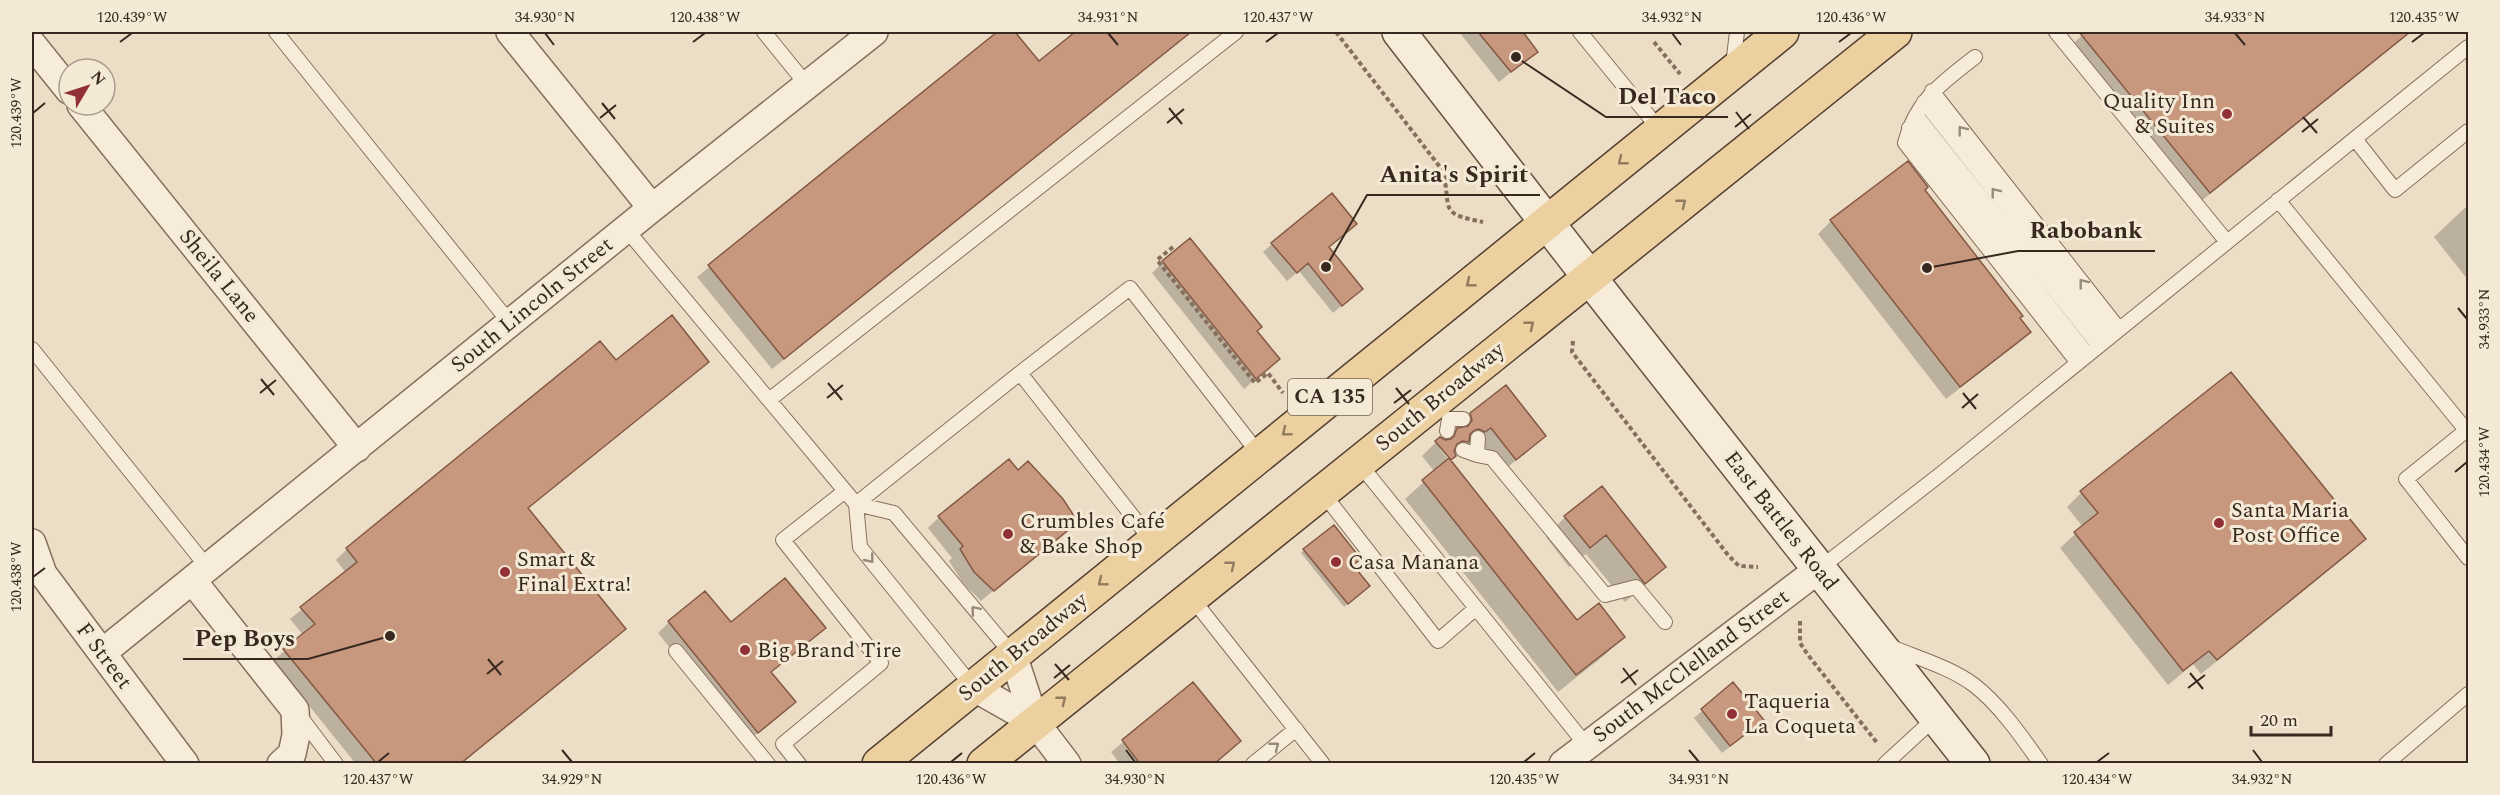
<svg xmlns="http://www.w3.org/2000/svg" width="2500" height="795" viewBox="0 0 2500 795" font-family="Spectral,serif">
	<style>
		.shadow { fill: #0003 }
		.building { fill: #c8987e; stroke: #845944; stroke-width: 1.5 }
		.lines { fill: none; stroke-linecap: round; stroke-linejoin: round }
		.lane-casing { stroke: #86705d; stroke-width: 16 }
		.street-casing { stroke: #86705d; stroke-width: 30 }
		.secondary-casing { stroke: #685140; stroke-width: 36 }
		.primary-casing { stroke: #543f31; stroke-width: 36 }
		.path { stroke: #86705d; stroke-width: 4; stroke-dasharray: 4.5 3; stroke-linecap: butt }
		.lane { stroke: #f7ecd9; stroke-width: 14 }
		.street { stroke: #f7ecd9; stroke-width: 27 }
		.secondary { stroke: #f7ecd9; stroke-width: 33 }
		.primary { stroke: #ecd0a0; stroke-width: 33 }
		.oneway { stroke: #978a7c }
		.oneway2 { stroke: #927c60 }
		.ticks { fill: none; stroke: #372920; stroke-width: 2 }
		.poi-dot { fill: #913037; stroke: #f4e9d5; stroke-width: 2 }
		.labels { text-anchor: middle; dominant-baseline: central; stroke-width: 6; stroke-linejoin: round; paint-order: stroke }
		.shield { fill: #f4e9d5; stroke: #706356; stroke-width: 1.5 }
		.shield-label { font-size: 21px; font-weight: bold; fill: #372920 }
		.poi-label { font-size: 22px; fill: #372920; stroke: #f4e9d5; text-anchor: start }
		.street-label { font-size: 22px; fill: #372920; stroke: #f4e9d5 }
		.leader { fill: none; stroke: #372920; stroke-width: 2 }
		.callout-dot { fill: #372920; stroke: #f4e9d5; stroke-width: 2 }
		.callout-label { font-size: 24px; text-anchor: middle; font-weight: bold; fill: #372920; stroke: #f4e9d5; stroke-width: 6; stroke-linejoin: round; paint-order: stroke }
		.neatline { fill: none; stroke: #372920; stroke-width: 2 }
		.ticks-label { font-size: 15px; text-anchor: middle; fill: #372920 }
	</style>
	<rect width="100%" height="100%" fill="#ecdec6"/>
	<!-- shadow -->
	<path class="shadow" d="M999,32H1013L1039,63L1077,32H1191L772,369L697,277Z
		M1459,32H1521L1536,52L1499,82Z
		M2086,32H2411L2194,207L2067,49Z
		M1923,190L2029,332L2016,345L1946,399L1818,234L1831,221Z
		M2468,205V280L2434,237Z
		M1272,244L1328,248L1361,289L1333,313L1299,271L1287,281L1263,252Z
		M1163,262L1256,332L1278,359L1244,389L1152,273Z
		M707,362L527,509L624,629L460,764H356L273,661L303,635L290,619L346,573L336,560L347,549L615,363Z
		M2231,374L2364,539L2349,554L2201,674L2193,664L2168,685L2060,548L2083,527L2067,507L2081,493Z
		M1471,414L1544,436L1501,473L1476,441L1470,446L1466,443L1454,455L1442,447L1440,449L1577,622L1623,637L1606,654L1558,692L1405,499L1435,472L1422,456L1436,442H1445Z
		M1602,488L1664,567L1625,602L1586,554L1569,567L1546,537L1565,517Z
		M939,517L1076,522L981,601L963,583L949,561L952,558L928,528Z
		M1304,550L1352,566L1365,589L1344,607L1301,553Z
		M669,622L824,627L770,673L794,702L746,743L658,633Z
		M1193,684L1239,741L1214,764H1120L1111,752Z
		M1733,684L1755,727L1722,753L1694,718Z"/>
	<!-- building -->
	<path class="building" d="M997,32H1015L1039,61L1075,32H1191L784,359L708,265Z
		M1478,32H1523L1538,52L1511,72Z
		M2079,32H2410L2210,193Z
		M1908,161L1928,187L1925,190L2023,316L2020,318L2031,332L1960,387L1830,220Z
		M1332,193L1357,224L1329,247L1363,289L1342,306L1308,263L1297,273L1271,243Z
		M1190,238L1262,327L1257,331L1280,359L1256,379L1162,261Z
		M672,315L709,362L528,508L626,629L460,764H377L283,649L315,624L300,607L357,562L346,548L600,341L616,360Z
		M2231,372L2366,539L2217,660L2209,651L2183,671L2074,532L2098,513L2080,491Z
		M1506,385L1546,436L1516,460L1491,428L1485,432L1479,429L1475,430L1470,434L1469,442L1462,441L1457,444L1454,451L1456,456L1451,460L1435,441L1440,437L1445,440L1451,439L1454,436L1457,428L1468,426L1472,420L1470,413Z
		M1449,458L1577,620L1599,603L1625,637L1576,675L1422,480Z
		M1009,459L1018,470L1028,461L1063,499L1078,522L994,591L974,572L960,549L963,546L938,516Z
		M1602,486L1666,567L1645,584L1606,535L1590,548L1564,516Z
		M1334,525L1361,559L1353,565L1370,586L1348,604L1303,549Z
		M785,578L826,628L771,672L796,702L758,733L668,621L705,591L731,622Z
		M1193,682L1241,741L1214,764H1140L1122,740Z
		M1733,682L1764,720L1730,746L1701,709Z"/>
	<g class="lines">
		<defs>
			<path id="lane" d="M276,32L510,323
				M764,32L807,85
				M1580,32L1660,130
				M2056,32L2227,242
				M1975,57C1942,83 1916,100 1905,143L2078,363
				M1733,65L1737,32
				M1932,91L2119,329
				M1924,102L2109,337
				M1916,115L2099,346
				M1909,128L2088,355
				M2355,139L2395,190L2468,131
				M2278,200L2466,430
				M626,229L856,504L860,547L973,687
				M32,349L208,568
				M1020,373L1130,288L1259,454
				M769,400L1236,32
				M2468,429L2406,479L2468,558
				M1447,431L1449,419H1463
				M1463,450L1477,455L1478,438
				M1477,455L1492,458L1605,595L1636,587L1665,622
				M1358,462L1476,608
				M1322,492L1438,641L1476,608L1586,745
				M856,504L1020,373L1152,541
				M856,504L894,513L1013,655
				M1819,569L1942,473L2468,47
				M1191,597L1323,764
				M1889,646C1917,658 1950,667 1974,685C2000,705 2022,737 2041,764
				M676,651L768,764
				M299,715L336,764
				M799,764L783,744L881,663L783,540L845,491
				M1253,764L1296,729
				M1885,764L1936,717
				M2386,764L2468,694"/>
			<path id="street" d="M510,32L652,208
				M32,44L69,90
				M81,105L357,448
				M32,543L43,574L185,764
				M192,580L295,710L296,735L292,754L281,764
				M102,653L652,208L874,32
				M1013,655L1035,722L1067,764
				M973,687L1035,722
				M1563,764L1819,569"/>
			<path id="secondary" d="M1399,32L1611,305L1973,764"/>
			<path id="primary" d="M879,764L1782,32
				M984,764L1895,32"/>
		</defs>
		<!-- lane casing -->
		<use href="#lane" class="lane-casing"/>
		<!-- street casing -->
		<use href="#street" class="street-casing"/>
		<!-- secondary casing -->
		<use href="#secondary" class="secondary-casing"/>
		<!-- primary casing -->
		<use href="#primary" class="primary-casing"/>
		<!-- path -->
		<path class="path" d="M1336,32L1443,171C1452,210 1437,213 1483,222
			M1654,42L1680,74
			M1173,247L1157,260L1255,383L1268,373L1283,393
			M1573,341L1572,352L1728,555L1739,566L1758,567
			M1800,621V643L1808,655L1878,744"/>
		<!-- lane -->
		<use href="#lane" class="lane"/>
		<!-- street -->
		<use href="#street" class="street"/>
		<!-- secondary -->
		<use href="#secondary" class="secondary"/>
		<!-- primary -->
		<use href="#primary" class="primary"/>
	</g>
	<!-- one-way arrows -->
	<defs><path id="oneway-chevron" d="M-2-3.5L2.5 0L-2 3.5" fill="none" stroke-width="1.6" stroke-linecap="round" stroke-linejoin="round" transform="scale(1.5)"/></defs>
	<g class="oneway">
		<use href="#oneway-chevron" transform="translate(1962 130) rotate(-128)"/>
		<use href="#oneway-chevron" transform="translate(1995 192) rotate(-128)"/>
		<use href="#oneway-chevron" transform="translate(2083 283) rotate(-128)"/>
		<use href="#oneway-chevron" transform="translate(870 559) rotate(51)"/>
		<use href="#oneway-chevron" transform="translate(975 610) rotate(-130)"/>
		<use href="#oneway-chevron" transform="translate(1275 746) rotate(-38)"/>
	</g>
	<g class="oneway2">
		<use href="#oneway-chevron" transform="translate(1622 161) rotate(141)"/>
		<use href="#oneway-chevron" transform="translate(1682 203) rotate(-39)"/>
		<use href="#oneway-chevron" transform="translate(1470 283) rotate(141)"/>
		<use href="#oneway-chevron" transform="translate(1530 325) rotate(-39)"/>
		<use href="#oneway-chevron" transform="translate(1286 432) rotate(141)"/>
		<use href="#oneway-chevron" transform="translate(1231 565) rotate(-39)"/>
		<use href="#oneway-chevron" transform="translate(1102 582) rotate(141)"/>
		<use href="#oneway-chevron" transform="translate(1062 700) rotate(-39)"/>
	</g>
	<!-- ticks -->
	<path class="ticks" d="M545,33L554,45M1108,33L1118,45M1672,33L1681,45M2235,33L2245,45M120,42L132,33M693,42L705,33M1266,42L1278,33M1839,42L1851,33M2412,42L2424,33M602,103L615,119M1169,108L1182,124M1736,112L1749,129M33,113L45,103M2303,117L2317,133M600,118L616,105M1167,123L1184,109M1735,127L1751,114M2302,132L2318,119M2458,308L2467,319M261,379L274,395M828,383L842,400M1396,388L1409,404M260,393L276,380M1963,393L1976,409M827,398L843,385M1394,403L1411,390M1962,408L1978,394M2455,472L2467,462M33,577L45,568M488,659L501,675M1055,664L1069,680M1623,668L1636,685M2190,673L2203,689M487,674L503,661M1054,678L1070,665M1621,683L1638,670M2188,688L2205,675M562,750L572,762M1126,750L1135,762M1689,750L1699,762M2253,750L2262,762M378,762L389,753M951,762L962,753M1524,762L1535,753M2097,762L2109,753"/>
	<!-- markers -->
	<g class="poi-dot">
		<circle cx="2227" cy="114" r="6"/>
		<circle cx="2219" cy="523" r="6"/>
		<circle cx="1008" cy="534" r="6"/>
		<circle cx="1336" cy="562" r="6"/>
		<circle cx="505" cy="572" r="6"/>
		<circle cx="745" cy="650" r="6"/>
		<circle cx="1732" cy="714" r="6"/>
	</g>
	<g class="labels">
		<!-- shield labels -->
		<rect class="shield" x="1288" y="379" width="84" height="36" rx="4.5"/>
		<g class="shield-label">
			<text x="1330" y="397">CA 135</text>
		</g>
		<!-- poi labels -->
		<g class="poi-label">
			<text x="2215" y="101" text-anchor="end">Quality Inn<tspan x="2215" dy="25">&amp; Suites</tspan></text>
			<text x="2231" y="510">Santa Maria<tspan x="2231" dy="25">Post Office</tspan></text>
			<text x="1020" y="521">Crumbles Café<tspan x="1020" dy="25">&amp; Bake Shop</tspan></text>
			<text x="517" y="559">Smart &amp;<tspan x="517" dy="25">Final Extra!</tspan></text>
			<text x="1348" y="562">Casa Manana</text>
			<text x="757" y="650">Big Brand Tire</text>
			<text x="1744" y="701">Taqueria<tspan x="1744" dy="25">La Coqueta</tspan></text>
		</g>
		<!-- street labels -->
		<g class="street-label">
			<text transform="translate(219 276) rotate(51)">Sheila Lane</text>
			<text transform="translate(532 305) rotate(-39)">South Lincoln Street</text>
			<text transform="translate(1440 397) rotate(-39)">South Broadway</text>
			<text transform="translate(1781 521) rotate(52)">East Battles Road</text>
			<text transform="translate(1023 647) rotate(-39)">South Broadway</text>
			<text transform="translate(104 656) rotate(53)">F Street</text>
			<text transform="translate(1691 666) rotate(-37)">South McClelland Street</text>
		</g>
	</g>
	<!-- callouts -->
	<path class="leader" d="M1516 57L1606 117H1728M1326 267L1367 195H1540M1927 268L2018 251H2155M390 636L308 659H183"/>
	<g class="callout-dot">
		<circle cx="1516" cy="57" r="6"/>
		<circle cx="1326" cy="267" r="6"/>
		<circle cx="1927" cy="268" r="6"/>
		<circle cx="390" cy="636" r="6"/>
	</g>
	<g class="callout-label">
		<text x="1667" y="104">Del Taco</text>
		<text x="1454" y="182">Anita's Spirit</text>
		<text x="2086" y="238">Rabobank</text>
		<text x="245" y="646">Pep Boys</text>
	</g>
	<!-- border -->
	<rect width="2500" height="795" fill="none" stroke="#f4e9d5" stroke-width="66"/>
	<!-- north arrow -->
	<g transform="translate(87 87) rotate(51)"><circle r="28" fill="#f4e9d5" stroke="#a89c8d" stroke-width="1.5"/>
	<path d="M0-4.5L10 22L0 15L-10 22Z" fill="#913037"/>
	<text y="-9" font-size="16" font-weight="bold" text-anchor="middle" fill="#372920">N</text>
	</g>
	<!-- scale -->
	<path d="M2251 726v9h80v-9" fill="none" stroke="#372920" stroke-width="3"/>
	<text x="2260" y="726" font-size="18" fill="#372920" stroke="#f4e9d5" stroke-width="4.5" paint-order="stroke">20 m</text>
	<rect x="33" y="33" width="2434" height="729" class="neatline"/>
	<g class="ticks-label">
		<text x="132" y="22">120.439°W</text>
		<text x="545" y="22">34.930°N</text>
		<text x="705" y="22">120.438°W</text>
		<text x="1108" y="22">34.931°N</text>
		<text x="1278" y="22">120.437°W</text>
		<text x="1672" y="22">34.932°N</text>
		<text x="1851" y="22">120.436°W</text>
		<text x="2235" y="22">34.933°N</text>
		<text x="2424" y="22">120.435°W</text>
		<text transform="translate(16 113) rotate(-90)" y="5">120.439°W</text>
		<text transform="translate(2484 319) rotate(-90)" y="5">34.933°N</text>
		<text transform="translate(2484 462) rotate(-90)" y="5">120.434°W</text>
		<text transform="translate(16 577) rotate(-90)" y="5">120.438°W</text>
		<text x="378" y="784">120.437°W</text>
		<text x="572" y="784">34.929°N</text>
		<text x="951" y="784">120.436°W</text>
		<text x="1135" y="784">34.930°N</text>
		<text x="1524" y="784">120.435°W</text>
		<text x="1699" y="784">34.931°N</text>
		<text x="2097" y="784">120.434°W</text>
		<text x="2262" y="784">34.932°N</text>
	</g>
</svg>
